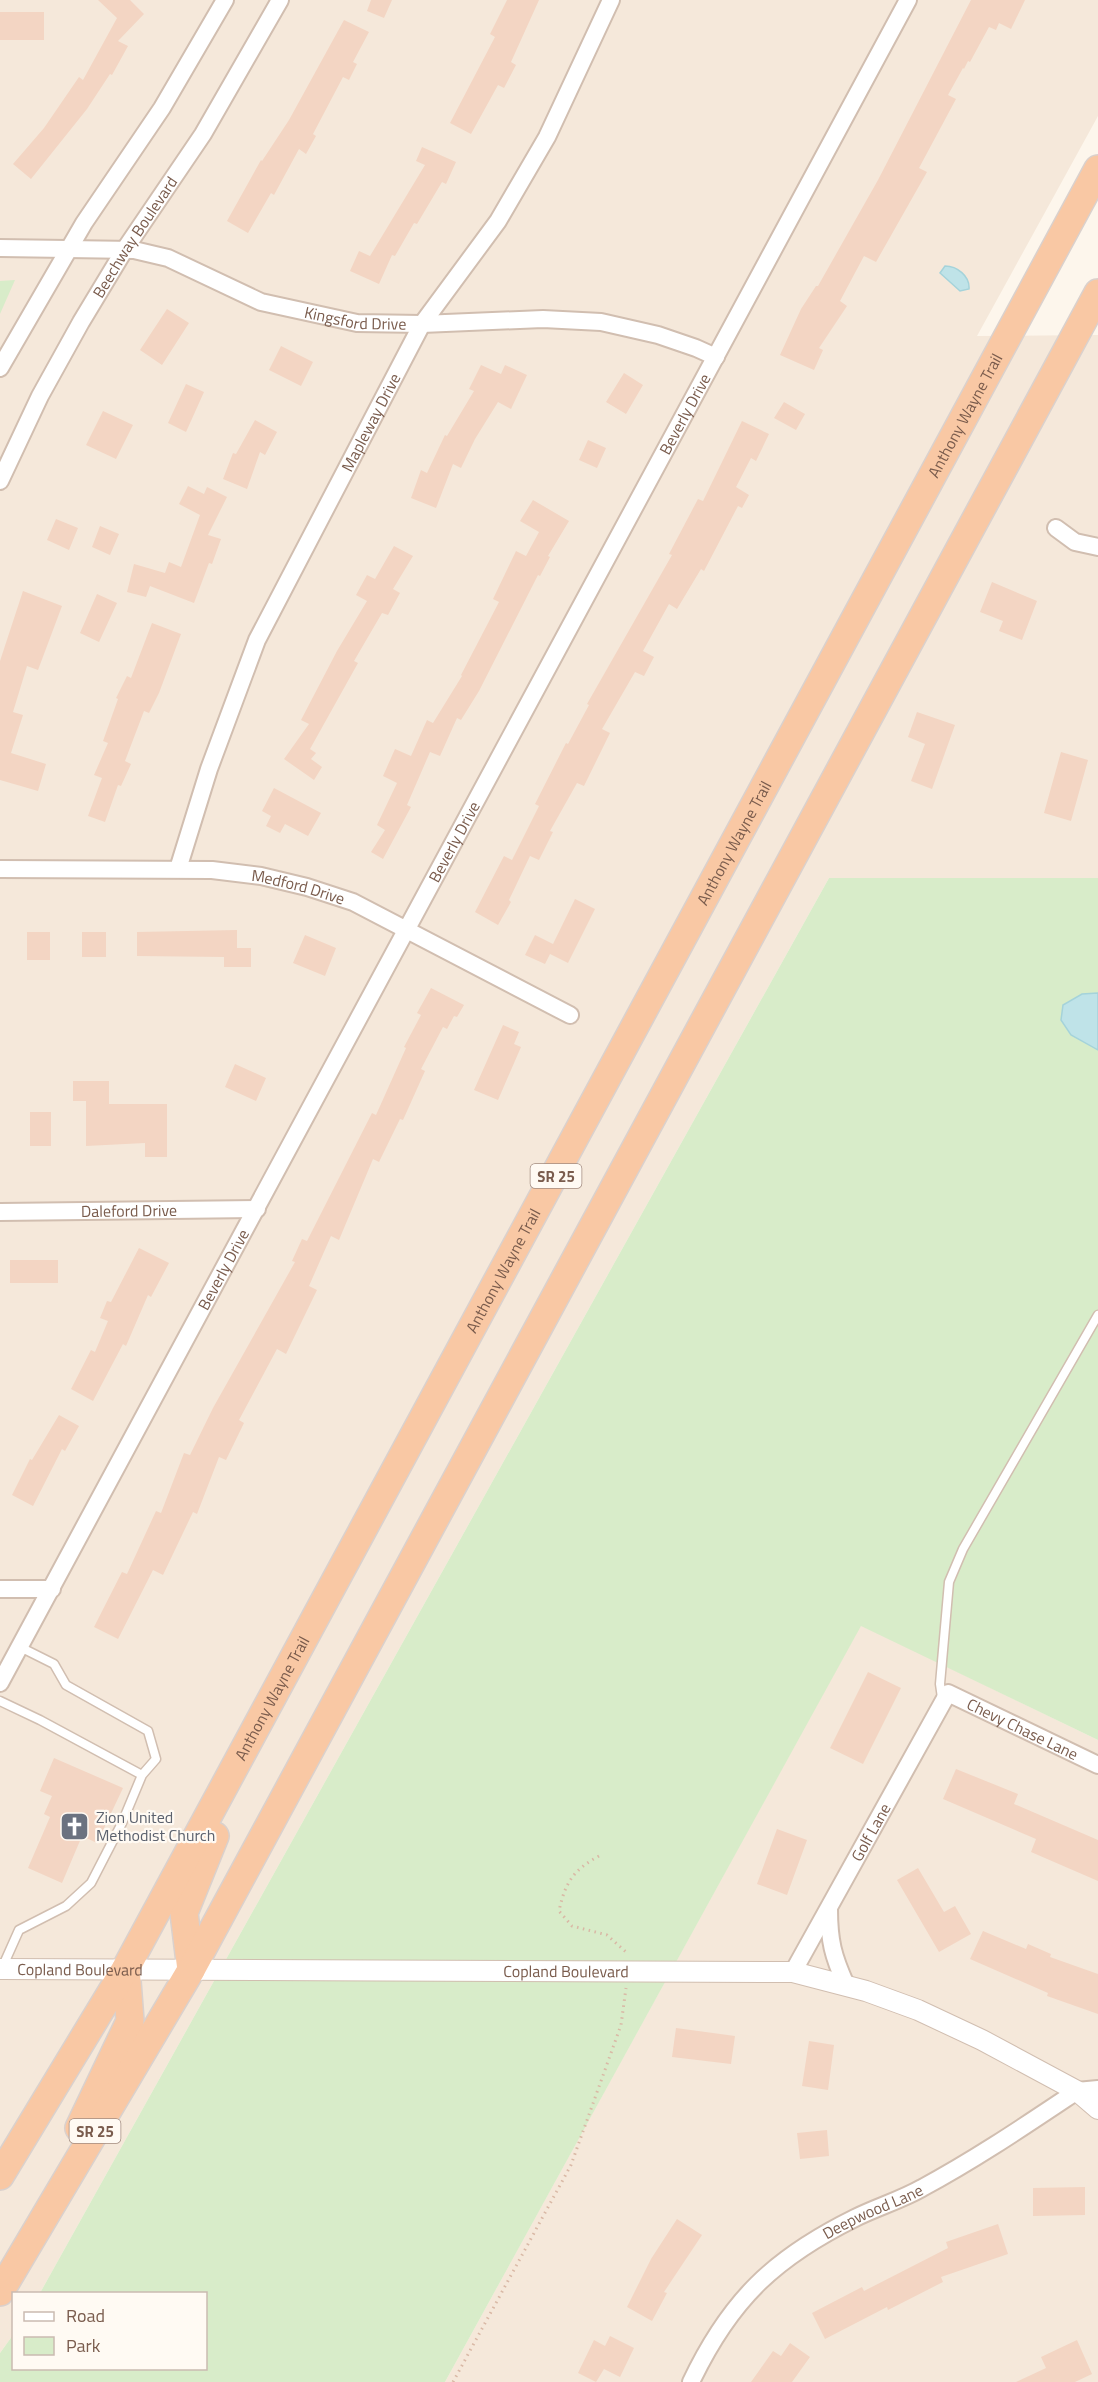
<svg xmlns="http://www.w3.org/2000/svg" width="1098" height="2382" viewBox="0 0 1098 2382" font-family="'Titillium Web',sans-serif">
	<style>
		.residential { fill: #f5e8da }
		.green { fill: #d8ecc9 }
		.water { fill: #bfe3e8; stroke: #a5d3da; stroke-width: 1.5 }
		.building { fill: #f3d5c3 }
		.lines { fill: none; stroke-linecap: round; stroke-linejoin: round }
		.service-casing { stroke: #d1beb0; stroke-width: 11 }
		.minor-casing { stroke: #d1beb0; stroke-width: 20 }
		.tertiary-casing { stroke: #d1beb0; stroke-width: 22 }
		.trunk-casing { stroke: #dad1cd; stroke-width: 30 }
		.path { stroke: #d9b8a5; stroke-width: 3; stroke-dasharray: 1.5 4.5; stroke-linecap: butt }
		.service { stroke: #fff; stroke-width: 8 }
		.minor { stroke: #fff; stroke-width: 16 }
		.tertiary { stroke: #fff; stroke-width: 20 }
		.trunk { stroke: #f9c8a4; stroke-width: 27 }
		.labels { text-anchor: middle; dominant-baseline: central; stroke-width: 4.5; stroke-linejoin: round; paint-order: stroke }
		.shield { fill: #fffaf3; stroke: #a28b7f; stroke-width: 1.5 }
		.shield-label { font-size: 15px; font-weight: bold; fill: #7a5c4d }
		.street-label { font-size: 16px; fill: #7a5c4d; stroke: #fffaf3 }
		.worship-label { font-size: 16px; fill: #5b616d; stroke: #fffaf3; text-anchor: start }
	</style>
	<rect width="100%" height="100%" fill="#fdf6ec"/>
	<!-- residential -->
	<path class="residential" d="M0,0H1098V116L977,336L1098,335V878H829L40,2293L14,2294L13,2335L0,2353Z
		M861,1625L1098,1740V2382H445Z"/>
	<!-- green -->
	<path class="green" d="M15,280L0,314V281Z
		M829,878H1098V1740L861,1626L445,2382H0V2353L13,2335L14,2368H206V2294L40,2293Z"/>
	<!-- water -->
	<path class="water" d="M945,266C957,266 970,276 969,289L960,291L940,273Z
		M1098,993V1050L1071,1035L1061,1020L1063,1005L1082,994Z"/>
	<!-- building -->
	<path class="building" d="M98,0H130L144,14L118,41L128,46L112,75L110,74L87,109L31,179L13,164L44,128L79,77L83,80L117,18Z
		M371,0H392L384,18L367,11Z
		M507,0H539L511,62L516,65L504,88L498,85L471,134L450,123L495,37L490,34Z
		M971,0H1025L1011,29L999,23L996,30L989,27L970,62L968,61L964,69L963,68L948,95L956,99L919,168L927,172L876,262L864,256L840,301L847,306L819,348L823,350L814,370L780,355L801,309L816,286H818L878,180Z
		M0,12H44V40H0Z
		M344,20L369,32L353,62L357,64L349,80L343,77L313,134L316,136L306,154L299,149L274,195L271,193L248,233L227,221L261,160L262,161L289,120Z
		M422,147L456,162L446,184L442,182L417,224L414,223L395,256L392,255L379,284L350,271L359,251L370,256L425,165L416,161Z
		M167,309L189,323L162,365L140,350Z
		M281,346L313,362L301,386L269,370Z
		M481,365L501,374L505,365L527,375L511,409L498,402L475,439L461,468L453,464L436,508L411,498L421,470L427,473L445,435L447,436L474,391L469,389Z
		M624,373L643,385L626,414L606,402Z
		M186,384L204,392L186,432L168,423Z
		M784,402L805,414L796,430L774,418Z
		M103,411L133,425L116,459L86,445Z
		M255,420L277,432L265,455L260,452L247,489L223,479L233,453L236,454Z
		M742,421L769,434L756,461L751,458L736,487L749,495L742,508L738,506L704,571L701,569L677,609L669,604L643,651L654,657L644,676L635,672L602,729L610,733L584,786L577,783L550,831L553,832L539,860L530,856L509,900L511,902L498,925L475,912L504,856L512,860L539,806L535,804L566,743L568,744L589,705L587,704L672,555L669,554L698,499L703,501Z
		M588,440L606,448L597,468L579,460Z
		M188,486L204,494L207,487L227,497L208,535L221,539L212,564L209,563L194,603L150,586L146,597L127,592L134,564L165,573L169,562L181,567L200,515L179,504Z
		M533,500L569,521L548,556L550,557L540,576L538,575L479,691L461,720L457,718L440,756L430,752L407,805L411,807L383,859L371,852L385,830L377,825L397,783L383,776L395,749L411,756L427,720L433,723L462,676L461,675L499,602L493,599L516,551L526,556L539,532L520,521Z
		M56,519L78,528L69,550L47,540Z
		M100,526L119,534L110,555L92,547Z
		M394,546L413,556L393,589L400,593L388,615L382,613L354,661L358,663L310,749L316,753L311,759L322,767L314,780L284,759L309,724L301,720L337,651L367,601L356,595L367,575L375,579Z
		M992,582L1037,601L1022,640L999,631L1003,621L980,612Z
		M23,591L62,606L38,670L27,666L13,712L23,715L11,753L46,764L38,791L0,780V661Z
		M97,594L117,603L99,642L80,633Z
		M152,623L181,634L159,693L149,713L144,711L125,761L131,764L121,786L118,785L105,822L88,816L102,778L94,775L108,743L103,741L118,699L116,698L127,676L131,678Z
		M917,712L955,725L932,789L911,781L925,744L908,737Z
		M1061,752L1088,760L1071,821L1044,813Z
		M274,788L321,813L308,836L285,824L280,833L266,826L271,816L262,811Z
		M575,899L595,909L568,963L550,954L545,964L525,955L535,935L553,944Z
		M237,930V948H251V967H224V957L137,956V932Z
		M27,932H50V960H27Z
		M82,932H106V957H82Z
		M305,935L336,948L325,976L293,963Z
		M431,988L464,1005L457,1017L454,1016L447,1029L443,1027L421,1069L425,1071L403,1120L400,1119L379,1162L373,1159L339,1240L331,1236L309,1286L317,1290L286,1354L277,1349L239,1420L244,1423L226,1460L219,1457L197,1514L193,1512L163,1575L153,1570L118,1639L94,1627L122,1572L127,1574L156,1511L161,1513L184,1453L190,1455L213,1408L295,1262L292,1261L302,1239L307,1241L372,1113L376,1115L406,1048L404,1047L421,1015L417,1013Z
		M503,1025L519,1032L514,1044L521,1047L498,1100L474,1090Z
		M235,1064L266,1078L256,1101L225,1087Z
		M73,1081H109V1104H167V1157H145V1143L86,1146V1101H73Z
		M30,1112H51V1146H30Z
		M139,1248L169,1263L151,1297L148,1295L126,1346L123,1344L93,1401L71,1389L91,1350L95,1352L108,1321L100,1318L107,1301L111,1302Z
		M10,1260H58V1283H10Z
		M59,1415L79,1426L65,1451L62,1449L33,1506L12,1495L30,1459L32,1460Z
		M868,1672L901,1688L863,1764L830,1748Z
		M54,1758L123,1788L97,1843L82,1836L62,1883L28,1868L50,1817L44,1814L52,1796L40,1791Z
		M956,1769L1018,1794L1014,1804L1098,1840V1881L1031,1852L1036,1839L943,1799Z
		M777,1829L807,1840L787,1895L757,1884Z
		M918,1868L944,1912L955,1906L971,1934L939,1952L897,1880Z
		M983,1931L1026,1949L1028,1944L1051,1954L1050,1957L1098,1974V2014L1047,1996L1048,1993L970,1959Z
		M676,2028L735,2036L731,2064L672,2057Z
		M809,2041L834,2045L828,2090L802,2086Z
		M827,2130L829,2156L800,2159L797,2133Z
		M1085,2187V2215L1033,2216V2188Z
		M677,2219L702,2235L664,2292L667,2293L652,2321L627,2307L651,2259Z
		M998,2224L1008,2254L941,2277L943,2282L888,2310L887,2307L825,2339L812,2313L862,2287L864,2291L948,2248L946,2242Z
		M610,2336L634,2348L620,2377L604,2369L596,2382L578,2373L594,2340L605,2346Z
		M1077,2340L1092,2374L1075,2382H1016L1046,2368L1041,2357Z
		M790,2343L810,2357L792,2382H751L773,2351L781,2356Z"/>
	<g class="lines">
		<defs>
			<path id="service" d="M942,1698L940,1684L949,1582L963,1549L1098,1315
				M0,1701L40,1720L142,1775L156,1759L148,1731L66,1685L54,1664L20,1647
				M2,1968L19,1930L66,1906L91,1883L122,1823L142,1775"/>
			<g id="minor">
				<path id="s1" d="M0,248L134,250L168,258L261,302L357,323L422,324L543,319L601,322L658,335L696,348L716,357"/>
				<path d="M0,368L84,223L162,108L225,0"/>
				<path id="s2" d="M0,481L40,396L81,322L125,249L203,134L280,0"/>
				<path d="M1056,528L1075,542L1098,547"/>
				<path id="s3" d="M0,869L212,870L261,876L307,887L353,902L570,1015"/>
				<path id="s4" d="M178,869L209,769L257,640L422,324L498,221L547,137L611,0"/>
				<path id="s5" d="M0,1212L257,1209"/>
				<path d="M0,1589H52"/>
				<path id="s6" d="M0,1683L908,0"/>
				<path d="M829,1909C829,1941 833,1956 846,1985"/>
				<path id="s7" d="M793,1972L948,1693L1098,1765"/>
				<path id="s8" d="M691,2382C730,2300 774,2258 855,2218C877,2207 901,2200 922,2188C976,2159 1026,2125 1077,2091L1098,2089"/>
			</g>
			<g id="tertiary">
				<path id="s9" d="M0,1969L793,1972L866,1991L918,2010L982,2040L1077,2091L1098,2109"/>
			</g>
			<g id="trunk">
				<path d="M191,1970L184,1913L215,1836"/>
				<path d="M79,2128L130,2021L126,1968"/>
				<path id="s10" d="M0,2176L126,1968L1098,169"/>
				<path d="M0,2292L191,1970L1098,293"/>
			</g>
		</defs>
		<!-- service casing -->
		<use href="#service" class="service-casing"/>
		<!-- minor casing -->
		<use href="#minor" class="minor-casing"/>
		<!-- tertiary casing -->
		<use href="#tertiary" class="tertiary-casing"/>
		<!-- trunk casing -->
		<use href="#trunk" class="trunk-casing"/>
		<!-- path -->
		<path class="path" d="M599,1856C573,1870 565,1883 559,1911L572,1926L607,1935L626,1952
			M453,2382L571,2165L621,2025L626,1988"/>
		<!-- service -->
		<use href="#service" class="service"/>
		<!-- minor -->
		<use href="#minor" class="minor"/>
		<!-- tertiary -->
		<use href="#tertiary" class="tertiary"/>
		<!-- trunk -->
		<use href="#trunk" class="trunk"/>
	</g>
	<!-- icons -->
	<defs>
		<symbol id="church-square" viewBox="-11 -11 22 22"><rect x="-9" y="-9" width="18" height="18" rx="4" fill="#6b7280" stroke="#fffaf3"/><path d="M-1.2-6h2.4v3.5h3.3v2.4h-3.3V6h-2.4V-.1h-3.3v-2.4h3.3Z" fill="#fff"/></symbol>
	</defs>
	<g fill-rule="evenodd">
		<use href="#church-square" x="58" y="1810" width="33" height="33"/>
	</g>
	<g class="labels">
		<!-- shield labels -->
		<g class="shield">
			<rect x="530.5" y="1164" width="51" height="24" rx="4.5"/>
			<rect x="69.5" y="2119" width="51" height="24" rx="4.5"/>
		</g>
		<g class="shield-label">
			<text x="556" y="1176">SR 25</text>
			<text x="95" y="2131">SR 25</text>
		</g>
		<!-- street labels -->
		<g class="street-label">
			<text stroke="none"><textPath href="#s2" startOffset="279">Beechway Boulevard</textPath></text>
			<text stroke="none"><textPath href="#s1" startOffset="368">Kingsford Drive</textPath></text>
			<text stroke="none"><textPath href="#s6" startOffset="1442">Beverly Drive</textPath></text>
			<text stroke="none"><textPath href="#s10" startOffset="2008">Anthony Wayne Trail</textPath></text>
			<text stroke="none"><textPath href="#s4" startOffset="488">Mapleway Drive</textPath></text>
			<text stroke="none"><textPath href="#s6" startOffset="956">Beverly Drive</textPath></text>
			<text stroke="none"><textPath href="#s10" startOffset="1522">Anthony Wayne Trail</textPath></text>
			<text stroke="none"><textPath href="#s3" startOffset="300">Medford Drive</textPath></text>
			<text stroke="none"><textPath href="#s5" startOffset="129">Daleford Drive</textPath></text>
			<text stroke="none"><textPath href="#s6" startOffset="470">Beverly Drive</textPath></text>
			<text stroke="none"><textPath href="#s10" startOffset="1036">Anthony Wayne Trail</textPath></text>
			<text stroke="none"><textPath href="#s10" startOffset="550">Anthony Wayne Trail</textPath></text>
			<text stroke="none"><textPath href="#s7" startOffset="402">Chevy Chase Lane</textPath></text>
			<text stroke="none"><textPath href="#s7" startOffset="160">Golf Lane</textPath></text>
			<text stroke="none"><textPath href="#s9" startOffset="80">Copland Boulevard</textPath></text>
			<text stroke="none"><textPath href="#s9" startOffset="566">Copland Boulevard</textPath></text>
			<text stroke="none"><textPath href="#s8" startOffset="256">Deepwood Lane</textPath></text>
		</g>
		<!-- worship labels -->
		<g class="worship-label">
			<text x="96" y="1817">Zion United<tspan x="96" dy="18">Methodist Church</tspan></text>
		</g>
	</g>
	<!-- legend -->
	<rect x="12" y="2292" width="195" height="78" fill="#fffaf3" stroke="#cabbb1" stroke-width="1.5"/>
	<rect x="24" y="2312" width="30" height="9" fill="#ffffff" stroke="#cabbb1" stroke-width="1.5"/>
	<text x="66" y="2322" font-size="18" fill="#7a5c4d">Road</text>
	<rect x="24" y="2337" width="30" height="18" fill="#d8ecc9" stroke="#cabbb1" stroke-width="1.5"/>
	<text x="66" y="2352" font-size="18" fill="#7a5c4d">Park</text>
</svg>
